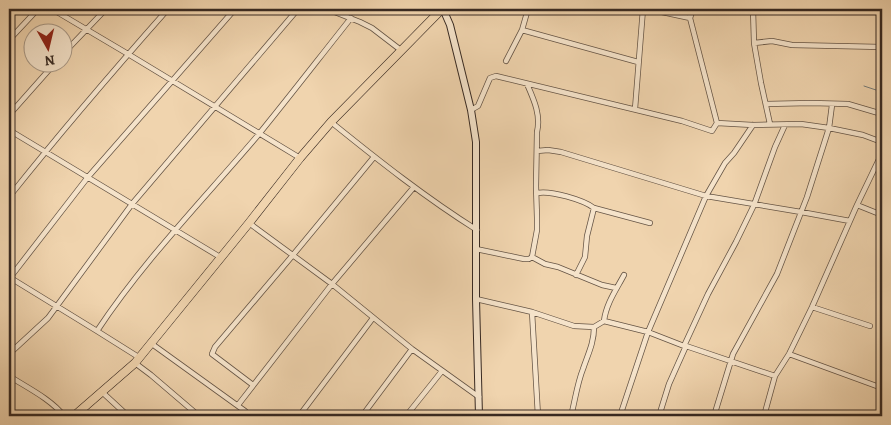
<svg xmlns="http://www.w3.org/2000/svg" width="891" height="425" viewBox="0 0 891 425" font-family="Alegreya,serif">
	<style>
		.lines { fill: none; stroke-linecap: round; stroke-linejoin: round }
		.stream { stroke: #757d7b; stroke-width: 1 }
		.street-casing { stroke: #655445; stroke-width: 6 }
		.secondary-casing { stroke: #372922; stroke-width: 8 }
		.primary-casing { stroke: #372922; stroke-width: 9 }
		.street { stroke: #f5e3ca; stroke-width: 4.5 }
		.secondary { stroke: #f5e3ca; stroke-width: 6 }
		.primary { stroke: #f0d4ae; stroke-width: 8 }
	</style>
	<rect width="100%" height="100%" fill="#f0d4ae"/>
	<filter id="stains"><feTurbulence type="fractalNoise" baseFrequency=".004" numOctaves="4"/><feColorMatrix values="0 0 0 0 .2 0 0 0 0 .09 0 0 0 0 .02 0 0 0 .5 -.17"/></filter>
	<radialGradient id="worn" r=".72"><stop offset=".6" stop-color="#630" stop-opacity="0"/><stop offset="1" stop-color="#630" stop-opacity=".3"/></radialGradient>
	<g class="lines">
		<!-- stream -->
		<path class="stream" d="M864,86L882,92"/>
		<defs>
			<path id="street" d="M52,9L128,54L300,158
				M327,9L360,22L372,28L402,51
				M648,9L690,18
				M753,9L754,43L761,83L770,124
				M522,30L638,62
				M9,40L38,9
				M754,43L772,41L792,45L882,47
				M62,55L106,9
				M506,61L522,30L528,9
				M527,84C534,100 541,115 537,132L536,186L537,218V230L532,257
				M766,104L811,103L848,104L882,114
				M635,109L643,9
				M471,110L478,106L490,78L496,76L682,121L712,131L717,123L690,18L693,9
				M9,115L56,62
				M331,122C378,160 426,198 477,230
				M717,123L753,125L801,124L829,128L863,135L879,141L882,145
				M9,130L220,257
				M537,151L548,150L561,152L706,196L801,212L850,221
				M537,193C550,190 584,200 594,208L650,223
				M9,197C60,133 114,70 168,9
				M857,205L882,215
				M249,223L332,284L412,349L479,397
				M476,249L524,259H529L532,257L545,264L558,267L602,285L616,288
				M576,275L585,257L587,236L594,208
				M9,277L97,331L140,358
				M9,279L88,177L235,9
				M476,299L532,312L574,326L594,327L604,321L648,332L684,346H686L775,376
				M812,307L870,326
				M532,312L538,416
				M604,321C606,304 616,290 624,275
				M97,331C144,260 204,199 259,134C290,96 320,57 351,18
				M152,344L245,411
				M684,346L708,294L736,242L754,205L775,147L785,125
				M9,354L48,318L132,204L298,9
				M789,354L882,388
				M135,363L151,375L199,416
				M9,376C26,387 51,399 64,416
				M253,385L212,354L215,347L293,255L374,157
				M102,392L128,416
				M238,405L332,284L414,187
				M9,414L12,416
				M299,416L373,318
				M362,416L412,349
				M406,416L442,371
				M571,416C575,401 577,384 583,369C588,354 594,343 594,327
				M620,416L648,332L706,196L725,163L734,153L753,125
				M659,416L669,384L686,346
				M714,416L733,354L777,274L807,197L829,128L832,105
				M764,416L775,376L789,354L812,307L857,205L882,153"/>
			<path id="secondary" d="M443,9L450,25L471,110L476,142V299L479,416"/>
			<path id="primary" d="M74,416L135,363L249,223L300,158L331,122L442,9"/>
		</defs>
		<!-- street casing -->
		<use href="#street" class="street-casing"/>
		<!-- secondary casing -->
		<use href="#secondary" class="secondary-casing"/>
		<!-- primary casing -->
		<use href="#primary" class="primary-casing"/>
		<!-- street -->
		<use href="#street" class="street"/>
		<!-- secondary -->
		<use href="#secondary" class="secondary"/>
		<!-- primary -->
		<use href="#primary" class="primary"/>
	</g>
	<!-- margin -->
	<rect width="891" height="425" fill="none" stroke="#f0d4ae" stroke-width="30"/>
	<rect x="10" y="10" width="871" height="405" fill="none" stroke="#372922" stroke-width="2.5"/>
	<rect x="15" y="15" width="861" height="395" fill="none" stroke="#372922"/>
	<!-- north arrow -->
	<g transform="translate(48 48) rotate(172)"><circle r="24" fill="#f5e3ca" stroke="#a99987"/>
	<path d="M0-4L9 19L0 12L-9 19Z" fill="#8f2418"/>
	<text y="-8" font-size="14" font-weight="bold" text-anchor="middle" fill="#372922">N</text>
	</g>
	<rect width="100%" height="100%" filter="url(#stains)"/>
	<rect width="100%" height="100%" fill="url(#worn)"/>
</svg>
